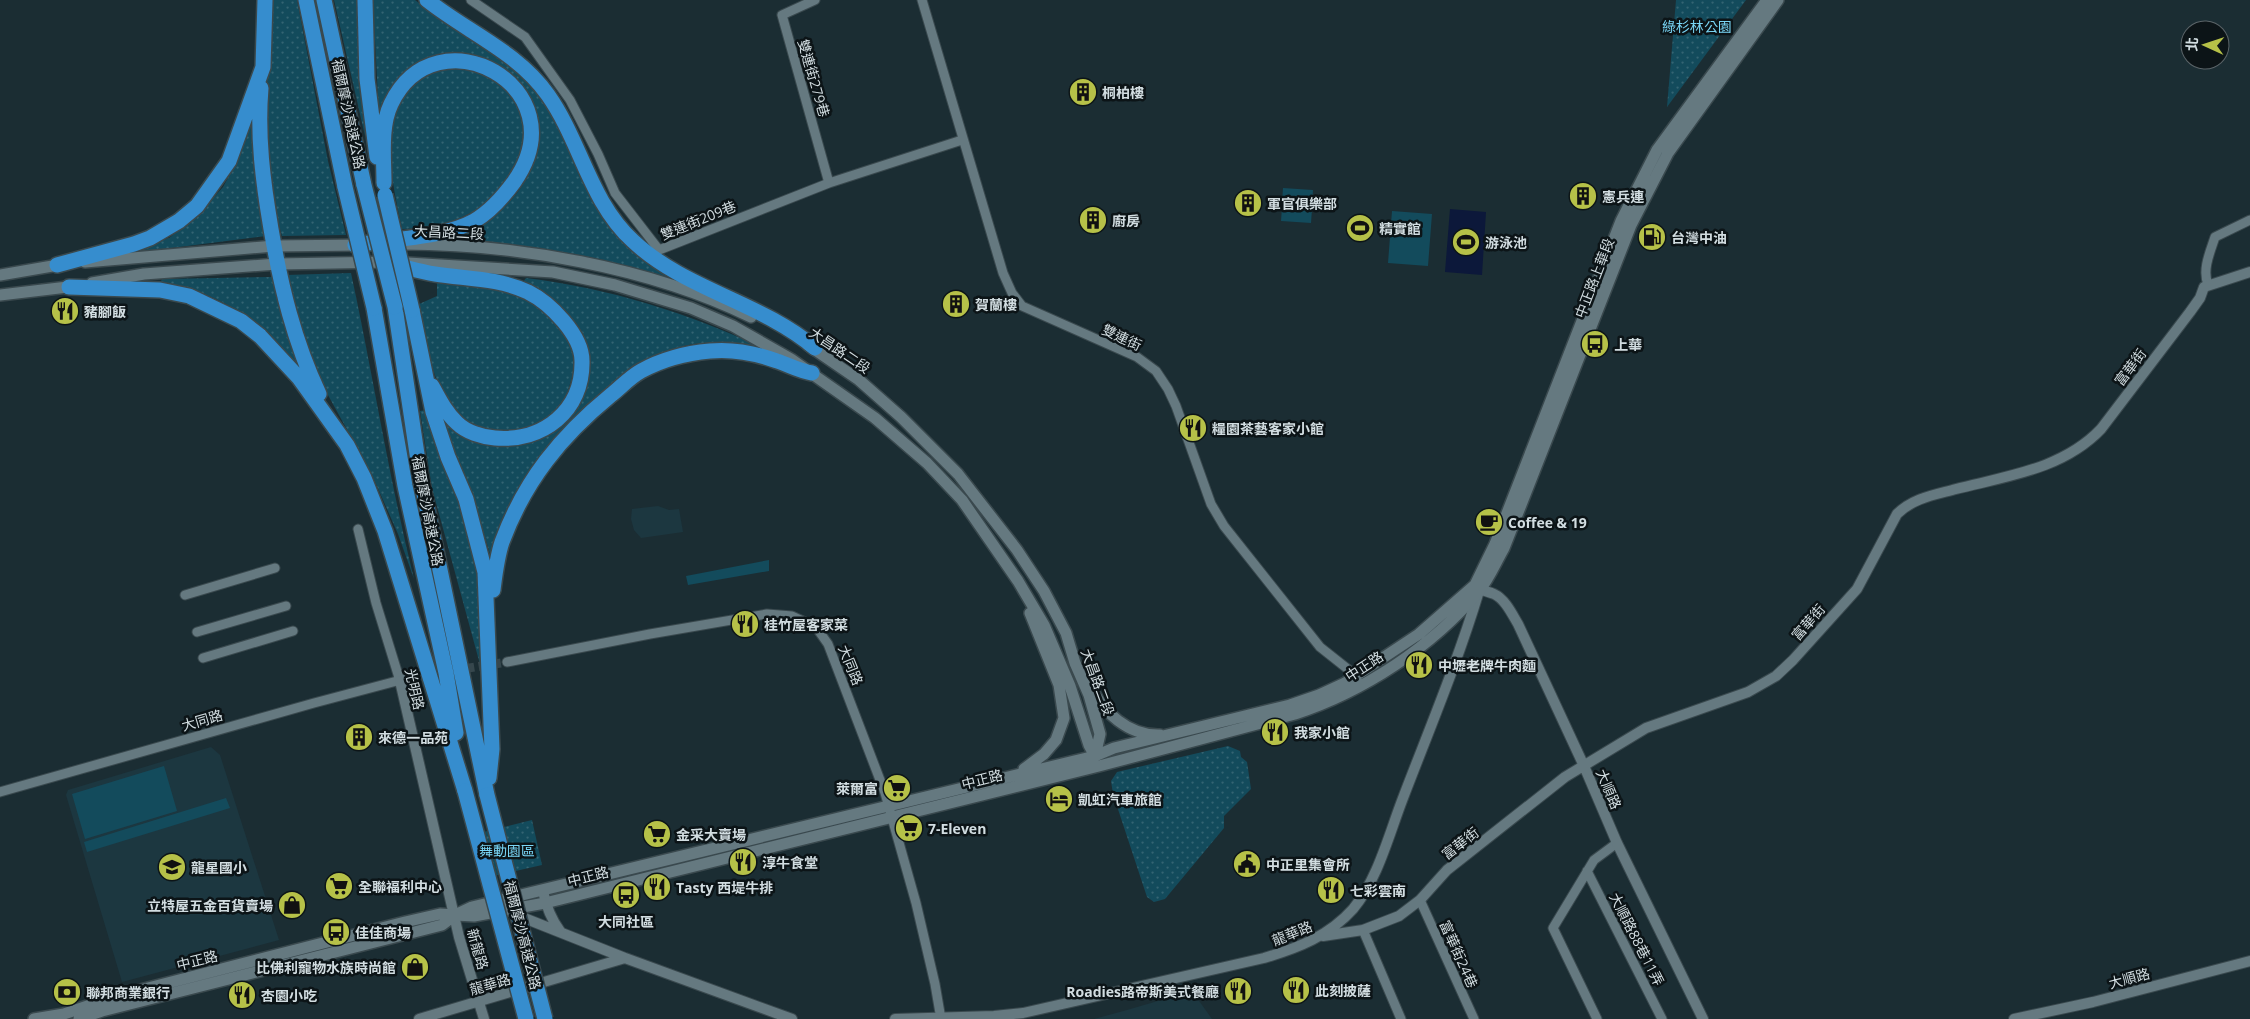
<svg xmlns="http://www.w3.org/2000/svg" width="2250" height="1019" viewBox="0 0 2250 1019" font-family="'Open Sans','Noto Sans TC',sans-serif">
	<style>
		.built { fill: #1c3740 }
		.grass { fill: url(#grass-dots) }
		.garden { fill: #134b5c }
		.water { fill: #0c183a }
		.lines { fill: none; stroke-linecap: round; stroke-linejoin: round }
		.minor-tunnel { stroke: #36474d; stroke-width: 9; stroke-dasharray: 9 4.5; stroke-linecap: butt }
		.minor-casing { stroke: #3a494e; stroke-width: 11 }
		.tertiary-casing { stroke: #3a494e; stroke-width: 12 }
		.secondary-casing { stroke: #3a494e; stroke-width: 14 }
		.motorway-casing { stroke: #3a494e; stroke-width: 18 }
		.minor { stroke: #657980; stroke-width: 9 }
		.tertiary { stroke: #657980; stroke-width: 10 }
		.secondary { stroke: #657980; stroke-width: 11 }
		.motorway { stroke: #368dce; stroke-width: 15 }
		.motorway-bridge-casing { stroke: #3a494e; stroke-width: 18; stroke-linecap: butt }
		.motorway-bridge { stroke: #368dce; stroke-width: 15 }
		.labels { text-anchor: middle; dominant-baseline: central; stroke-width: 5; stroke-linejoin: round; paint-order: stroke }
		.park-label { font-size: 14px; fill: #79d5f5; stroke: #0c1417 }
		.street-label { font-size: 14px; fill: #d2dde1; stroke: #0c1417 }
		.poi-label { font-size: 14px; font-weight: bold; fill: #d2dde1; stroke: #0c1417; text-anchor: start }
	</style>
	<defs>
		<pattern id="grass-dots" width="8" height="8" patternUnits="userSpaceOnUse" patternTransform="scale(1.25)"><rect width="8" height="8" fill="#134b5c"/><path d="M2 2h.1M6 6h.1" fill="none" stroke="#346473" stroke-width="1.8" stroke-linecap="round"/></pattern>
	</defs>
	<rect width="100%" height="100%" fill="#1b2d33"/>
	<!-- built -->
	<path class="built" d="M658,506L669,510L679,509L683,532L641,538L634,530L631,519L632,509Z
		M211,747L220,755L279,940L122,982L66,795L68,790Z
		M1192,991L1212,1019H1094L1127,1010Z"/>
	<!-- grass -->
	<path class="grass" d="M269,0H297L328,161L346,235L282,236C259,162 265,77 269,0Z
		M334,0H359L365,136Z
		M373,0H415L446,24L500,54L536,86L568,145L578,173L596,205L671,273L665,277L574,254L498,243L437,238C453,231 489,218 502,208C547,173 550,98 500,68C490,61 477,54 465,55C455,56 445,61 436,64C397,76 394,81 379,118Z
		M1676,0H1746L1667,107Z
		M461,67C467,68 474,69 480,71C487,73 509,90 513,96C534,126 521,170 497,194C473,218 436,229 402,229C391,176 370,92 438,70C445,68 454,68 461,67Z
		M255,125L266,236L132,253V251L169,238L198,215L223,187L236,163L249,126Z
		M351,273C373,375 389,478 414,579L398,534L372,475L323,386L309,355L286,275Z
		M274,277L290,344L307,380C286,359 267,336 245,317C223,298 188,287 160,283L162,279Z
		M526,278C610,288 691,314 767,350C739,345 712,339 684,346C626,359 557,427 527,477C513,502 503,535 492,562C478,506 453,459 436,404L497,445L515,446L533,441L562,423L586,348L579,327L565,311L542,290L523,282Z
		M437,280C457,283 494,285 512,292C533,300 552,314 563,334C567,340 572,348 573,355C576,364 573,375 570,384C556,437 482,449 450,405C432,382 424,333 417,305L437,296Z
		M426,410C452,482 481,553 482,630C483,643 484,656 481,668L432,488L420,411Z
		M1228,746L1240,751L1241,757L1247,762L1251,789L1224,816V828L1165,899L1154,902L1147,897L1113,794L1111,781L1117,772Z
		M532,820L542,865L481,879L471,835Z"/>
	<!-- garden -->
	<path class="garden" d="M1283,188L1313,190L1312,204L1282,202Z
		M1282,207L1312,209L1311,223L1281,221Z
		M1392,211L1432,214L1428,266L1388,263Z
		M769,560V571L688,585L686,576Z
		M164,766L177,811L85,839L72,794Z
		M226,798L230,808L87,852L84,842Z"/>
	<!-- water -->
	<path class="water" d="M1450,209L1486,212L1482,275L1445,272Z"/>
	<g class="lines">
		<!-- minor-tunnel -->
		<path class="minor-tunnel" d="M412,677L507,662"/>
		<defs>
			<path id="minor" d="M471,0L525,37L570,100L598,154L615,193L659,250L829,183L962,140
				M815,0L782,15L829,183
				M922,0L1003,273L1012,293L1022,306L1137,357L1156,371L1168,389L1176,406L1211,504L1224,526L1320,647L1349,670L1358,682
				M2208,284C2202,270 2210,252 2215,237L2250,220
				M358,529L376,603L400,681
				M185,595L275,568
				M197,632L286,606
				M203,658L293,631
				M507,662L650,634L767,614L792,616L816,627L828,644L885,793L916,903L935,984L941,1019
				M0,792L314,703L412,677
				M1587,871L1662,1019
				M1420,900L1474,1019
				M1363,930L1401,1019
				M1597,1019L1553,928L1594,860L1617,843"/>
			<path id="tertiary" d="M1475,586C1481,591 1487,591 1494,594C1505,599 1512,614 1518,624L1584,766L1617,843L1703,1019
				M400,681L459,937L484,1019
				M543,891C546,906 551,919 560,931
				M516,913L519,916L625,958L792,1019
				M1323,936L1363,930L1399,916L1420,900L1447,870L1565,777L1646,728L1748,692L1776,676L1793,660L1857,589L1897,514C1913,498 1934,495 1956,489C2007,476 2063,469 2101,429L2190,312L2200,298L2204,287L2250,272
				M419,1019L625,958
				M895,1019L994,1016L1023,1013L1264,958C1298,948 1329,936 1353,909C1378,879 1389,834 1403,798C1429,730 1458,661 1479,591
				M2014,1019L2093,1002L2250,961"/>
			<path id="secondary" d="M402,244C515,244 649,267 751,317
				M85,262L274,246L361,245
				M408,263L553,272L615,285L691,308L733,326L791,359L875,418L927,463L962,500L1018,581L1044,625L1070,686L1089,745L1095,756
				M0,275L64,264
				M92,283L144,274L277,264L390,262
				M0,295L76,286
				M808,345L859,380L901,417L958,474L1017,550L1044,591L1066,633L1075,663L1089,695L1100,734L1095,756
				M1090,685C1102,712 1129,736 1160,735
				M1024,769L1044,754L1056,740L1064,718L1059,685L1030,613
				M34,1019L64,1014L117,996L405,922L440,914L455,915L472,907L1095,756L1114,748L1290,705L1319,695L1345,683L1419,634L1475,585L1495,544L1621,221L1657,150L1767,0
				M79,1019L102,1011L442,925L455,915L474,916L545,903L1099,766L1295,714C1363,692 1432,647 1479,591C1489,579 1496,562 1504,548L1631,225L1668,153L1778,0"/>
			<path id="motorway" d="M306,0L345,187
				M324,0L364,185
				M365,0L367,79L377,157
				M427,0C467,32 518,52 548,95C581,142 590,202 633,241C685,290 761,302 815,348
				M261,88C257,136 263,182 271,229C281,287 294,341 319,394
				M355,245C389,239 444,238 474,221C490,212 503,197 514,182C581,87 436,9 391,104C380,127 384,158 384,183
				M391,264C405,267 420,272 435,274C467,279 498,278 528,292C550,303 582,335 582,361C583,411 543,442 495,438C482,437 466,432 457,423C446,413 439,399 432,386
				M57,265L134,244L150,238L179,221L197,206L229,161L263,67L265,0
				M69,287L160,290L189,296L241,321L260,336L299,378L347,445L364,478L385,531L465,791
				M395,307L420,474L487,795
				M374,308L405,486L446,673L456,733
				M412,310L433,412L448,457L466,499L485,572L492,749L489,778
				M493,590C495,574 497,557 502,542C525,480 561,436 611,395C621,387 630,377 641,371C661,360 687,353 710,351C732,349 755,353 777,361C789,365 799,371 812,373"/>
		</defs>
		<!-- minor casing -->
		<use href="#minor" class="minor-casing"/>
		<!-- tertiary casing -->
		<use href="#tertiary" class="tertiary-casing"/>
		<!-- secondary casing -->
		<use href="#secondary" class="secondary-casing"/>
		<!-- motorway casing -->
		<use href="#motorway" class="motorway-casing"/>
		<!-- minor -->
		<use href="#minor" class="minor"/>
		<!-- tertiary -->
		<use href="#tertiary" class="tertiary"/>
		<!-- secondary -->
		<use href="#secondary" class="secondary"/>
		<!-- motorway -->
		<use href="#motorway" class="motorway"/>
		<defs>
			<path id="motorway-bridge" d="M364,185L395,307
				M345,187L374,308
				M385,195L412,310
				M465,791L526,1019
				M487,795L545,1019"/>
		</defs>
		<!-- motorway-bridge casing -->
		<use href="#motorway-bridge" class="motorway-bridge-casing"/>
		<!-- motorway-bridge -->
		<use href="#motorway-bridge" class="motorway-bridge"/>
	</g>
	<!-- icons -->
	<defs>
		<symbol id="building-disc" viewBox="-11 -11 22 22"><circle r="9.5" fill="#b6c148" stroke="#0c1417"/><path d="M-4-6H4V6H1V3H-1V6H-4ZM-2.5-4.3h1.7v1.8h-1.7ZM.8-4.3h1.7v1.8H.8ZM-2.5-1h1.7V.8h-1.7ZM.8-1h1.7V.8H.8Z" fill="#111"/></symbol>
		<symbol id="stadium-disc" viewBox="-11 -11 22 22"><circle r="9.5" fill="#b6c148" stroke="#0c1417"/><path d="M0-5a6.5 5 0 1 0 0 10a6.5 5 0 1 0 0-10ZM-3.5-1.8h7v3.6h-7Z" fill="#111"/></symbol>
		<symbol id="fuel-disc" viewBox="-11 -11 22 22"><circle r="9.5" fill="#b6c148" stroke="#0c1417"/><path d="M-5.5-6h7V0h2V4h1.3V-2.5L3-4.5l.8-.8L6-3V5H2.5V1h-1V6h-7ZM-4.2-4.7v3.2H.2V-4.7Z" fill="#111"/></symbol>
		<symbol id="restaurant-disc" viewBox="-11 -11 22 22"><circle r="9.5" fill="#b6c148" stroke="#0c1417"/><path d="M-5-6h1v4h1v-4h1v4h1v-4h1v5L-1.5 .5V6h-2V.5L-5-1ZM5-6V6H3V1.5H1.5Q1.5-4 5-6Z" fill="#111"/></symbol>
		<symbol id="bus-disc" viewBox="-11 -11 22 22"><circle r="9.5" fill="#b6c148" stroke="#0c1417"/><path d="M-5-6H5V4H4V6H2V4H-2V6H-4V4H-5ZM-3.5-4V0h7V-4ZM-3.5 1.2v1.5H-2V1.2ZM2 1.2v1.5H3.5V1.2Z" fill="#111"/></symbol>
		<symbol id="cafe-disc" viewBox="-11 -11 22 22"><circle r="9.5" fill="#b6c148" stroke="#0c1417"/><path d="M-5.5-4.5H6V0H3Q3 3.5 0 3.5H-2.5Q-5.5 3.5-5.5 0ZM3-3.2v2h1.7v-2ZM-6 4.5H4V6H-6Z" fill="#111"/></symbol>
		<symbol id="supermarket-disc" viewBox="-11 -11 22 22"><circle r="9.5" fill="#b6c148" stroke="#0c1417"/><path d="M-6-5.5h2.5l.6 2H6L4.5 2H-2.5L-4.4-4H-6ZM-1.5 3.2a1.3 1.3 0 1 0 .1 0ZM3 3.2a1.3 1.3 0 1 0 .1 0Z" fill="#111"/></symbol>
		<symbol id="hotel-disc" viewBox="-11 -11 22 22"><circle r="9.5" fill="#b6c148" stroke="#0c1417"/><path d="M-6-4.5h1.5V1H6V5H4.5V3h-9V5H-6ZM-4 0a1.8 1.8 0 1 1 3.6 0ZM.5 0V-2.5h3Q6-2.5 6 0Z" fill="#111"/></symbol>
		<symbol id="civic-disc" viewBox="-11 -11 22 22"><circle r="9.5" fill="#b6c148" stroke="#0c1417"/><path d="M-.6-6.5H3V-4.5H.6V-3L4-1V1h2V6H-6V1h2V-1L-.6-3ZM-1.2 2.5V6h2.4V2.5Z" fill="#111"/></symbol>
		<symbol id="school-disc" viewBox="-11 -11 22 22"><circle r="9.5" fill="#b6c148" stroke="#0c1417"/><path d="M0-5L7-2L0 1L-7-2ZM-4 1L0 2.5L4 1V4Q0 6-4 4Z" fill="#111"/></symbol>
		<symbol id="shop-disc" viewBox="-11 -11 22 22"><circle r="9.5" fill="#b6c148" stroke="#0c1417"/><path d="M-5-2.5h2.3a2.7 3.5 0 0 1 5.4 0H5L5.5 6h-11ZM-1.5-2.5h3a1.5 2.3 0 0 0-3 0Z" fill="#111"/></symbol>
		<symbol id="bank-disc" viewBox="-11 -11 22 22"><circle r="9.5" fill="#b6c148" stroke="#0c1417"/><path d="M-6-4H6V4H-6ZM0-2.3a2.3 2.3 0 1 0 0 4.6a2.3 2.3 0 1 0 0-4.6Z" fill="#111"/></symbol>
	</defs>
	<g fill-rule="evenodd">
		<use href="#building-disc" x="1067" y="76" width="32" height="32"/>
		<use href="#building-disc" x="1567" y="180" width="32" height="32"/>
		<use href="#building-disc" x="1232" y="187" width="32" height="32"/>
		<use href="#building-disc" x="1077" y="204" width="32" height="32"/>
		<use href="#stadium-disc" x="1344" y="212" width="32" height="32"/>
		<use href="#fuel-disc" x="1636" y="221" width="32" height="32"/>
		<use href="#stadium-disc" x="1450" y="226" width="32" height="32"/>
		<use href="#building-disc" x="940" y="288" width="32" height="32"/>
		<use href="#restaurant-disc" x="49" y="295" width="32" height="32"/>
		<use href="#bus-disc" x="1579" y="328" width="32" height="32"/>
		<use href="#restaurant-disc" x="1177" y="412" width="32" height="32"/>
		<use href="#cafe-disc" x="1473" y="506" width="32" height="32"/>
		<use href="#restaurant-disc" x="729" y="608" width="32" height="32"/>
		<use href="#restaurant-disc" x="1403" y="649" width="32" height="32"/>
		<use href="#restaurant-disc" x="1259" y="716" width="32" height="32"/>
		<use href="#building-disc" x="343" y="721" width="32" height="32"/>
		<use href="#supermarket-disc" x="881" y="772" width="32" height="32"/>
		<use href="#hotel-disc" x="1043" y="783" width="32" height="32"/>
		<use href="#supermarket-disc" x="893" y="812" width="32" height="32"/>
		<use href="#supermarket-disc" x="641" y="818" width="32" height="32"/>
		<use href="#restaurant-disc" x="727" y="846" width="32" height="32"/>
		<use href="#civic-disc" x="1231" y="848" width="32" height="32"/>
		<use href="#school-disc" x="156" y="851" width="32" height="32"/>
		<use href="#supermarket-disc" x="323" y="870" width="32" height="32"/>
		<use href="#restaurant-disc" x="641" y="871" width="32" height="32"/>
		<use href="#restaurant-disc" x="1315" y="874" width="32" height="32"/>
		<use href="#bus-disc" x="610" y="879" width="32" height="32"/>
		<use href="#shop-disc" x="276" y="889" width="32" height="32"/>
		<use href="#bus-disc" x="320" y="916" width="32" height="32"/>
		<use href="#shop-disc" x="399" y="951" width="32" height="32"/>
		<use href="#restaurant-disc" x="1280" y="974" width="32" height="32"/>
		<use href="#restaurant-disc" x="1222" y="975" width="32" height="32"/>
		<use href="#bank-disc" x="51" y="976" width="32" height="32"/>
		<use href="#restaurant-disc" x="226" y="979" width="32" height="32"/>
	</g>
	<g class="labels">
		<!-- park labels -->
		<g class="park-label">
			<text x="1697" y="26">綠杉林公園</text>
			<text x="507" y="850">舞動園區</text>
		</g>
		<!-- street labels -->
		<g class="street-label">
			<text transform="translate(814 78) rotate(74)">雙連街279巷</text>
			<text transform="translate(349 114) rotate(78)">福爾摩沙高速公路</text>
			<text transform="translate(698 220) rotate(-22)">雙連街209巷</text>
			<text transform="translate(449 232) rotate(3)">大昌路二段</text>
			<text transform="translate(1594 278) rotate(-69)">中正路上華段</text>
			<text transform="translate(1122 337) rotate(25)">雙連街</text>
			<text transform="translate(840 350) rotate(34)">大昌路二段</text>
			<text transform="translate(2130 367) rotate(-53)">富華街</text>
			<text transform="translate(428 511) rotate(79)">福爾摩沙高速公路</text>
			<text transform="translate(1808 622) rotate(-49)">富華街</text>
			<text transform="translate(851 665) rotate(68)">大同路</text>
			<text transform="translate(1364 666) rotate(-33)">中正路</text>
			<text transform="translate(1098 682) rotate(70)">大昌路二段</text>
			<text transform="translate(415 689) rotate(77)">光明路</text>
			<text transform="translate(202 720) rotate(-16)">大同路</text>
			<text transform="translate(982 779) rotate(-14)">中正路</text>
			<text transform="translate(1609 789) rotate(67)">大順路</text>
			<text transform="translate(1460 843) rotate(-38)">富華街</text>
			<text transform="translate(588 876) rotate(-14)">中正路</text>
			<text transform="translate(1292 933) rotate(-22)">龍華路</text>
			<text transform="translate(523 935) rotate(76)">福爾摩沙高速公路</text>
			<text transform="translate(1637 939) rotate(63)">大順路88巷11弄</text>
			<text transform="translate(478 949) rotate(74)">新龍路</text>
			<text transform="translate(1459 954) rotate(66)">富華街24巷</text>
			<text transform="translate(197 960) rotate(-14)">中正路</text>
			<text transform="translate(2129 978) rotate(-15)">大順路</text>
			<text transform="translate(490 984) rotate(-16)">龍華路</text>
		</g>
		<!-- poi labels -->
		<g class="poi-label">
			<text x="1102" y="92">桐柏樓</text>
			<text x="1602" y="196">憲兵連</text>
			<text x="1267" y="203">軍官俱樂部</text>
			<text x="1112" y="220">廚房</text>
			<text x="1379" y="228">精實館</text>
			<text x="1671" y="237">台灣中油</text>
			<text x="1485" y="242">游泳池</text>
			<text x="975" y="304">賀蘭樓</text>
			<text x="84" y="311">豬腳飯</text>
			<text x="1614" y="344">上華</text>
			<text x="1212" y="428">糧園茶藝客家小館</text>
			<text x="1508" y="522">Coffee &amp; 19</text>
			<text x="764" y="624">桂竹屋客家菜</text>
			<text x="1438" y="665">中壢老牌牛肉麵</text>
			<text x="1294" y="732">我家小館</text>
			<text x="378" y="737">來德一品苑</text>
			<text x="878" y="788" text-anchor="end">萊爾富</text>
			<text x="1078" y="799">凱虹汽車旅館</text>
			<text x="928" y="828">7-Eleven</text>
			<text x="676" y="834">金采大賣場</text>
			<text x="762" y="862">淳牛食堂</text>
			<text x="1266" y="864">中正里集會所</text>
			<text x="191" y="867">龍星國小</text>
			<text x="358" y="886">全聯福利中心</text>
			<text x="676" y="887">Tasty 西堤牛排</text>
			<text x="1350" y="890">七彩雲南</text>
			<text x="273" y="905" text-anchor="end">立特屋五金百貨賣場</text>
			<text x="626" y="921" text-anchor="middle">大同社區</text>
			<text x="355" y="932">佳佳商場</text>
			<text x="396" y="967" text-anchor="end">比佛利寵物水族時尚館</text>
			<text x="1315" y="990">此刻披薩</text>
			<text x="1219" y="991" text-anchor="end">Roadies路帝斯美式餐廳</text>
			<text x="86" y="992">聯邦商業銀行</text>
			<text x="261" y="995">杏園小吃</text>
		</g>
	</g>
	<!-- north arrow -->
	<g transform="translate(2205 45) rotate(273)"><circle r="24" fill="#0c1417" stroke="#5b6468"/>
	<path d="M0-4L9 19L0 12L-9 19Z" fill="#b6c148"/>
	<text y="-8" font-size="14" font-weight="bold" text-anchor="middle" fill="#d2dde1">北</text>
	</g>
</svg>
